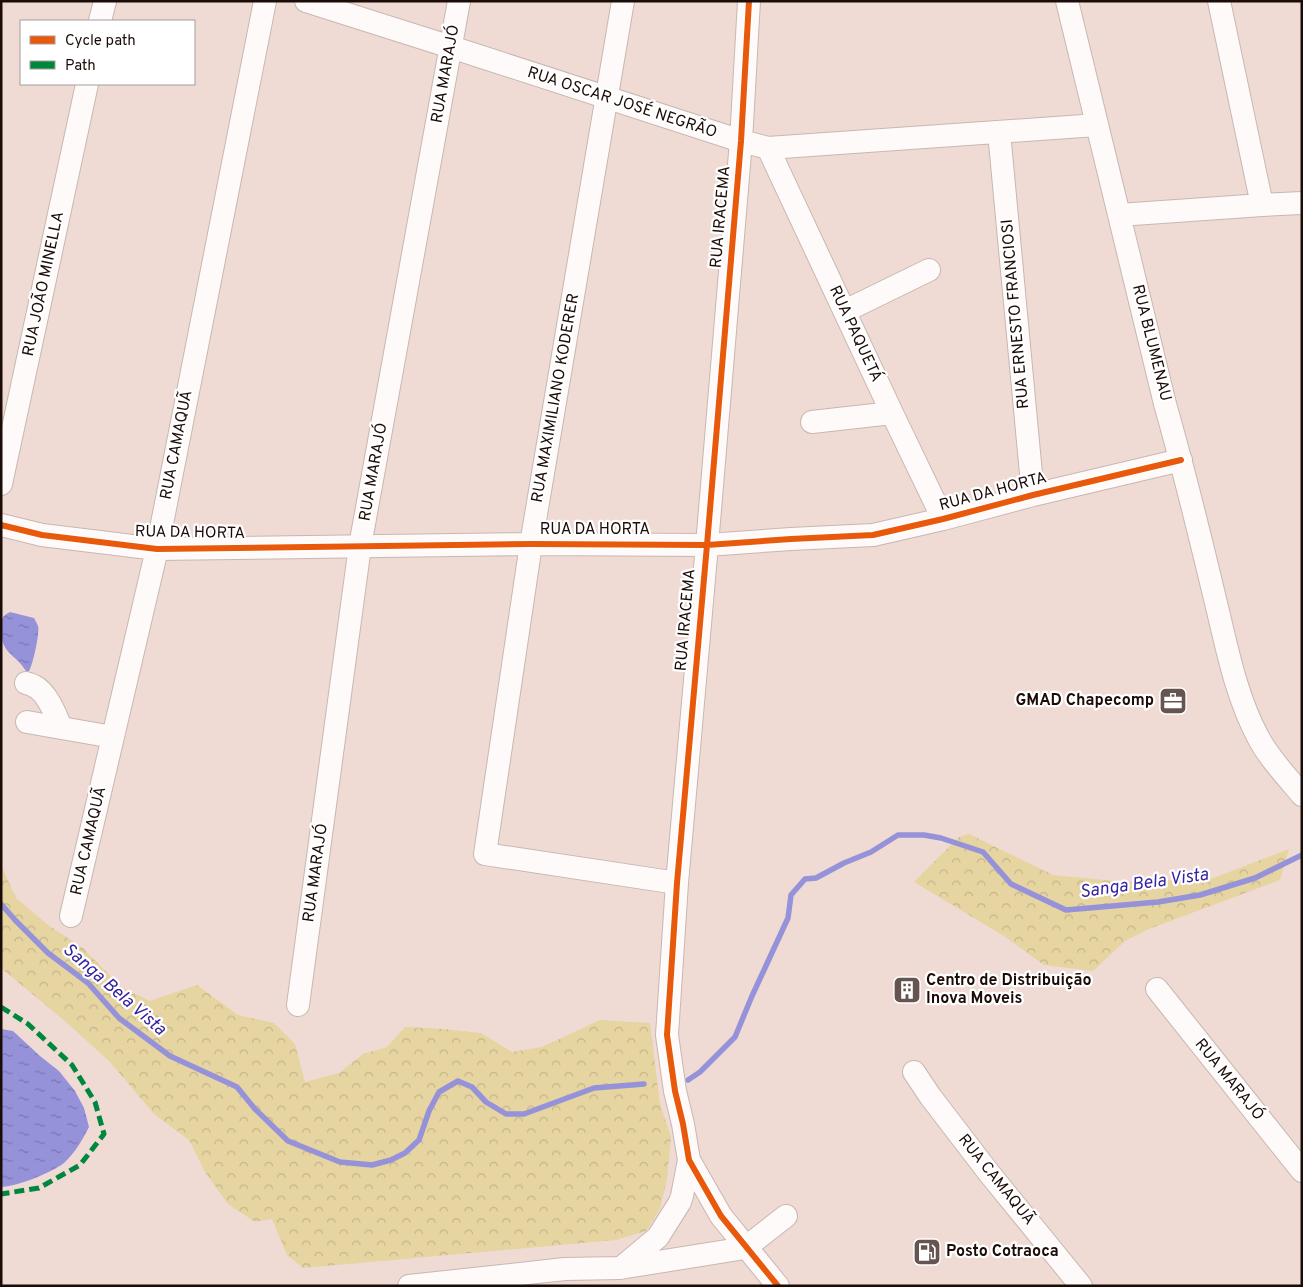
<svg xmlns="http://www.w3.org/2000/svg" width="1303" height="1287" viewBox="0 0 1303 1287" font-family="Overpass,sans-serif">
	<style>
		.forest { fill: url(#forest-crowns) }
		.water { fill: url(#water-ripples) }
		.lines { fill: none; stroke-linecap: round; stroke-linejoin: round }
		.stream { stroke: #9592da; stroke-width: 5.5 }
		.minor-casing { stroke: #c8b7b1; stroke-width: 24 }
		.minor { stroke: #fdfaf9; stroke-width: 22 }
		.quiet { stroke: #00873e; stroke-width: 5; stroke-dasharray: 10 5; stroke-linecap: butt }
		.cycleway-casing { stroke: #fff; stroke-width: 9 }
		.cycleway { stroke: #e8590c; stroke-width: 6 }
		.labels { text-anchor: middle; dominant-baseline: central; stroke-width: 4.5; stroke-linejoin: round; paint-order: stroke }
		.street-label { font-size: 16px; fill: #1b0c08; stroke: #fff }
		.poi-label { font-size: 16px; font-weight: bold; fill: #1b0c08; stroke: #fff; text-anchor: start }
		.water-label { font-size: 18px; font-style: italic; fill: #3524a2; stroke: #fff }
	</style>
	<defs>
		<pattern id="forest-crowns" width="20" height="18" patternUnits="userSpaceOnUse" patternTransform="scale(1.25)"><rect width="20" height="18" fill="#e6d4a1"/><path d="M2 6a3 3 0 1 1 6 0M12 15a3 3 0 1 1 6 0" fill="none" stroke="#c5b589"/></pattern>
		<pattern id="water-ripples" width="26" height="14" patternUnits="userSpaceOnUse" patternTransform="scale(1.25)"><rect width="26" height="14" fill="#9592da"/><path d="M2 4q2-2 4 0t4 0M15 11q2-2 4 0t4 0" fill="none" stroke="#7976af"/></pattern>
	</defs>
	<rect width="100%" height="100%" fill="#efdbd4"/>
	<!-- forest -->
	<path class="forest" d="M969,834L1053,875L1125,882L1211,879L1289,849L1280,880L1149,929L1125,941L1093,971L1044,965L1004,936L914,882L959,837Z
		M1,865L16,898L48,925L83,948L121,987L150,1001L197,985L238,1015L274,1023L295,1044L305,1082L339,1073L363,1054L387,1047L405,1027L444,1029L481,1033L512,1052L542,1047L600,1020L650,1023L660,1104L671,1137L667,1179L660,1209L646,1231L616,1240L303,1268L287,1255L272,1219L255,1222L228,1204L205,1172L189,1140L154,1114L110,1062L66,1022L1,968Z"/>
	<!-- water -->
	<path class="water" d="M10,612L34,618C35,620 37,623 38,626C40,632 33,665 29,671H26C14,652 1,655 1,628C1,619 2,616 10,612Z
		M1,1029L13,1031L40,1056L59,1071L75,1091L84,1108L89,1127C83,1139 75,1153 64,1163C53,1172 16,1187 1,1187Z"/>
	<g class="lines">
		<!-- stream -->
		<path class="stream" d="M1,904L15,920L48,953L88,983L119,1018L170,1056L237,1087L255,1109L288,1141L340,1162L372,1165L391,1160L405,1153L419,1140L429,1111L439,1092L458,1081L472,1087L486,1102L506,1114H524L594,1088L644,1084
			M688,1080L700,1072L735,1037L752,996L788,918L791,895L805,879L816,878L844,863L871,852L898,835H924L941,838L983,852L1011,884L1066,910L1158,902L1200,895L1255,878L1302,855"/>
		<defs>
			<path id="minor" d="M306,1L451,47L741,141L768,148L1097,125
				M623,1L531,544L485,854L677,883
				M749,1L741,141L707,545L677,883L667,1035L675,1091L683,1124L689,1160L721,1216L778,1286
				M1067,1L1165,404C1184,470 1200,536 1216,603C1227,648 1236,696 1258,737C1268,757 1288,778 1302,795
				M1219,1L1262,205
				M100,21L105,1
				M999,132L1033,495
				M768,148L892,413L943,519
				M1119,215L1262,205L1302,203
				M845,311L929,270
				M812,422L892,413
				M1,484L87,84
				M1,525L42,535L157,549L531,544L707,545L791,539L873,535L943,519L1033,495L1181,460
				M26,683C28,684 31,684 34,686C47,692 56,715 61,728
				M27,722L113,737
				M71,916L157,549L265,1
				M1157,989L1302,1171
				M298,1005L360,546L459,1
				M914,1072L930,1096L989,1173L1081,1286
				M621,1268L658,1237L680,1202L682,1196L689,1160
				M409,1286L565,1269L620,1268L745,1248L786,1216"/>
		</defs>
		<!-- minor casing -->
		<use href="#minor" class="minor-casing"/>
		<!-- minor -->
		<use href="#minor" class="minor"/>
		<!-- quiet -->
		<path class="quiet" d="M1,1007L28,1024L72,1065L95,1102L104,1134L80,1165L39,1188L1,1194"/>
		<defs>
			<path id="cycleway" d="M749,1L741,141L707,545L677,883L667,1035L675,1091L683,1124L689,1160L721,1216L778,1286
				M1,525L42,535L157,549L531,544L707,545L791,539L873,535L943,519L1033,495L1181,460"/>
		</defs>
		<!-- cycleway casing -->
		<use href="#cycleway" class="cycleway-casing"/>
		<!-- cycleway -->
		<use href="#cycleway" class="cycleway"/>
	</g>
	<!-- icons -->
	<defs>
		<symbol id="office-square" viewBox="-11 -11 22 22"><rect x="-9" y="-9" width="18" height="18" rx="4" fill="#65544f" stroke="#fff"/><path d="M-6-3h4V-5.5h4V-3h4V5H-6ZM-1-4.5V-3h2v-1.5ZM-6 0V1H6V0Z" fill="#fff"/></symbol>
		<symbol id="building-square" viewBox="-11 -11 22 22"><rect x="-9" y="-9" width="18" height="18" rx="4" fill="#65544f" stroke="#fff"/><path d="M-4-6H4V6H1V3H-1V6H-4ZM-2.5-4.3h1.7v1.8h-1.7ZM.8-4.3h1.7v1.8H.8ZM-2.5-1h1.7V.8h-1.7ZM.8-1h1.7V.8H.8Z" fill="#fff"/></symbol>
		<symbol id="fuel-square" viewBox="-11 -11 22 22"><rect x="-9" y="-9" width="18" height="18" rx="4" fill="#65544f" stroke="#fff"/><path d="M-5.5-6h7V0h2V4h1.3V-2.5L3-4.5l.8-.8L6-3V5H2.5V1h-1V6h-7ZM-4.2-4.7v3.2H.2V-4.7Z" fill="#fff"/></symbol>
	</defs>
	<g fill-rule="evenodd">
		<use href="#office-square" x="1157" y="685" width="32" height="32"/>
		<use href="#building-square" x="891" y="974" width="32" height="32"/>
		<use href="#fuel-square" x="911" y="1236" width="32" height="32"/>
	</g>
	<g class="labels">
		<!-- street labels -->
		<g class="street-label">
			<text transform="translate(446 74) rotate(-80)">RUA MARAJÓ</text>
			<text transform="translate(622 103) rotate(18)">RUA OSCAR JOSÉ NEGRÃO</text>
			<text transform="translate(721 217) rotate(-85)">RUA IRACEMA</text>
			<text transform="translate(44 284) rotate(-78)">RUA JOÃO MINELLA</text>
			<text transform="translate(1016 314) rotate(-95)">RUA ERNESTO FRANCIOSI</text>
			<text transform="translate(855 334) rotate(65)">RUA PAQUETÁ</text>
			<text transform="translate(1151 343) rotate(76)">RUA BLUMENAU</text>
			<text transform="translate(556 398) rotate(-80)">RUA MAXIMILIANO KODERER</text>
			<text transform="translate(177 445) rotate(-79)">RUA CAMAQUÃ</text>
			<text transform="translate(374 472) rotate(-80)">RUA MARAJÓ</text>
			<text transform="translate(993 492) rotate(-15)">RUA DA HORTA</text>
			<text x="595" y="530">RUA DA HORTA</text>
			<text transform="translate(190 533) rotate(1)">RUA DA HORTA</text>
			<text transform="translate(686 620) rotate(-85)">RUA IRACEMA</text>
			<text transform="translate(89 841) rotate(-77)">RUA CAMAQUÃ</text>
			<text transform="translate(316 873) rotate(-82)">RUA MARAJÓ</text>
			<text transform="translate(1229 1080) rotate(51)">RUA MARAJÓ</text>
			<text transform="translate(996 1180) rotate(51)">RUA CAMAQUÃ</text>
		</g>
		<!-- poi labels -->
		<g class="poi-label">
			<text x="1154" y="701" text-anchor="end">GMAD Chapecomp</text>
			<text x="926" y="981">Centro de Distribuição<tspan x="926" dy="18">Inova Moveis</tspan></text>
			<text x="946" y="1252">Posto Cotraoca</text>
		</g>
		<!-- water labels -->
		<g class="water-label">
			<text transform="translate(1144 884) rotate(-8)">Sanga Bela Vista</text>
			<text transform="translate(114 990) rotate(41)">Sanga Bela Vista</text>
		</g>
	</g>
	<!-- border -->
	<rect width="1303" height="1287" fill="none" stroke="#1b0c08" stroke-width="5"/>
	<!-- legend -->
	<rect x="20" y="20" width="175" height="65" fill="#ffffff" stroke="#a49e9c"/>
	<rect x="30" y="36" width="25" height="8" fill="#e8590c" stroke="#a49e9c"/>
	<text x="65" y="45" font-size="15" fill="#1b0c08">Cycle path</text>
	<rect x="30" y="61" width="25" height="8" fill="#00873e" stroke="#a49e9c"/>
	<text x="65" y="70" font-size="15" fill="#1b0c08">Path</text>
</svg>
